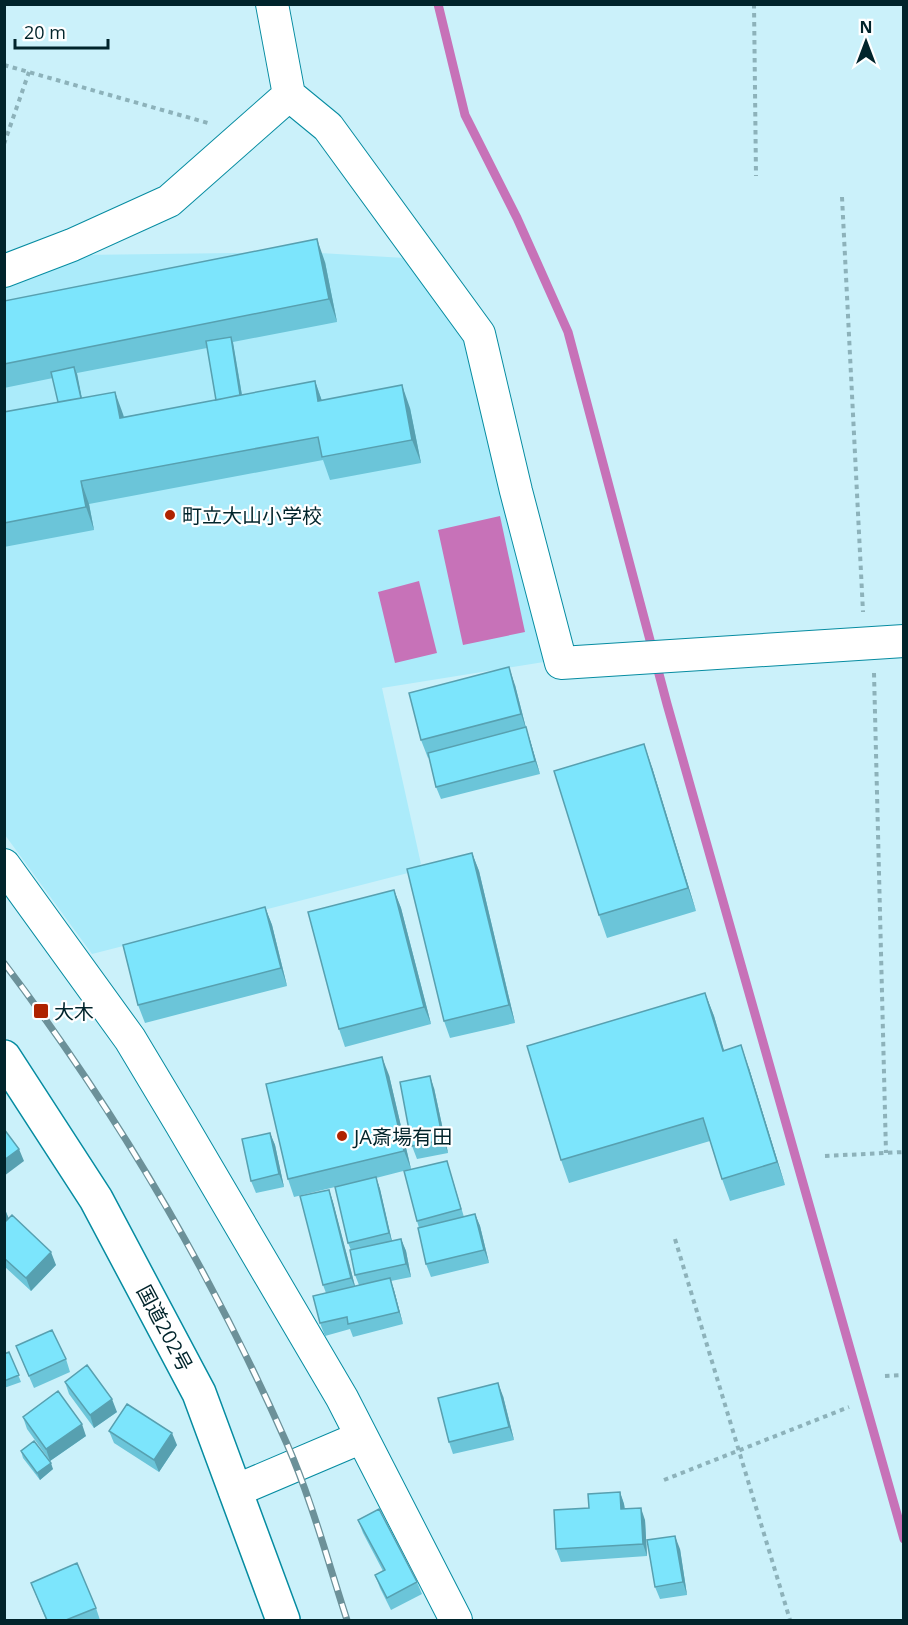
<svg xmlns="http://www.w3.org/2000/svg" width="908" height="1625" viewBox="0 0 908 1625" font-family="'Open Sans','Noto Sans JP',sans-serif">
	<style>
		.built { fill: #abebfa }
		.water { fill: #c772b8 }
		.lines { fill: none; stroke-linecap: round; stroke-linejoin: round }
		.stream { stroke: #c772b8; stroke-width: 9 }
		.street-casing { stroke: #068ca1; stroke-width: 34 }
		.highway-casing { stroke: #068ca1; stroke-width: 36 }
		.path { stroke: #8db2ba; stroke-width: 4; stroke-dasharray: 4.5 4.5; stroke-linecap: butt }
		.street { stroke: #fff; stroke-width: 32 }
		.highway { stroke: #fff; stroke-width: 33 }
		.rail-casing { stroke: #6c9199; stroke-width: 7 }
		.rail { stroke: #fff; stroke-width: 4.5; stroke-dasharray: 14; stroke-linecap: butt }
		.wall { fill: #6bc5d9; fill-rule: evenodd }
		.shaded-wall { fill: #57a0b0 }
		.building { fill: #7ce5fc; stroke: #57a0b0; stroke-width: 1.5 }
		.poi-dot { fill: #af2300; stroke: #fff; stroke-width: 2 }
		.labels { text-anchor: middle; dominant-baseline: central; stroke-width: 4.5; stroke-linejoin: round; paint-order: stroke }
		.poi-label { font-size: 20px; fill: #01242b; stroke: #fff; text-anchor: start }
		.street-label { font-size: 20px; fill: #01242b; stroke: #fff }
	</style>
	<rect width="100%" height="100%" fill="#cbf1fa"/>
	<!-- built -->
	<path class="built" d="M303,252L405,258L466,343L544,662L382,688L421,864L408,873L92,954L5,835L4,283L80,255Z"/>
	<!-- water -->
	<path class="water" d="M500,516L525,632L463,645L438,530Z
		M419,581L437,653L395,663L378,592Z"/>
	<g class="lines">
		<!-- stream -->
		<path class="stream" d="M438,4L465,115L517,218L568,332L667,704L904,1539"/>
		<defs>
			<path id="street" d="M272,4L289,95L328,127L479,334L516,491L561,663L904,641
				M4,271L72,245L169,201L289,95
				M4,865L130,1039L181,1124L342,1398L456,1620
				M235,1491L362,1437"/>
			<path id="highway" d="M4,1057L96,1199L199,1393L283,1620"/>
		</defs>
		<!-- street casing -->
		<use href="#street" class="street-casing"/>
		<!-- highway casing -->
		<use href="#highway" class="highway-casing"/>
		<!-- path -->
		<path class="path" d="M754,4L756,176
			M4,65L208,123
			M4,144L29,72
			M842,197L863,612
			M874,673L886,1153
			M825,1156L904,1152
			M675,1239L790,1620
			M885,1376L904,1375
			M664,1480L849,1407"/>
		<!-- street -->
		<use href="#street" class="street"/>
		<!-- highway -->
		<use href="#highway" class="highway"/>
		<defs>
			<path id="rail" d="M4,963C116,1111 212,1274 287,1444C312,1501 328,1562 347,1620"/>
		</defs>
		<!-- rail casing -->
		<use href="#rail" class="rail-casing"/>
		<!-- rail -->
		<use href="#rail" class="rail"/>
	</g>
	<!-- wall -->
	<path class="wall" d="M325,262L337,322L233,342L242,395L315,381L322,401L410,408L421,463L330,480L323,460L89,504L94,530L4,547V412L58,402L53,378L4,388V301ZM207,348L216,400L124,417L123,414L82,398L77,373Z
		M515,685L526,728L530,740L540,774L441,799L436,787L429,757L428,758L421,740Z
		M652,767L696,911L607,938L599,915Z
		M472,853L479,871L515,1023L450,1038L444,1021Z
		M394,890L401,908L431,1024L345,1047L339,1029Z
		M265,907L272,925L287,986L145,1023L138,1005Z
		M705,993L714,1016L724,1051L749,1068L785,1185L730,1201L722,1179L710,1141L569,1183L561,1160Z
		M389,1075L411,1169L376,1178L380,1189L392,1241L401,1239L406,1251L411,1277L391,1281L394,1290L403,1324L353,1337L350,1329L325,1336L320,1323L326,1293L323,1285L329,1190L333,1202L355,1286L359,1285L355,1275L351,1250L348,1243L335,1187L294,1197L288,1179Z
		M434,1088L448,1153L417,1159L412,1146Z
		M270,1133L275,1145L284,1187L256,1193L251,1181Z
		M447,1161L464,1217L475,1214L480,1226L489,1263L431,1277L426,1264L419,1228L417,1221Z
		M4,1208L9,1219L56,1265L31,1291L4,1266Z
		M16,1346L66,1359L70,1372L34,1388Z
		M4,1351L6,1354L9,1352L21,1382L4,1388Z
		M65,1382L117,1412L94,1428L69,1394Z
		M503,1396L514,1440L453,1454L449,1442Z
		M23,1417L86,1436L50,1461L27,1429Z
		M109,1431L177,1445L159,1472L114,1443Z
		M21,1451L53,1469L40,1480L23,1458Z
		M620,1492L624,1504L625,1509L645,1520L647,1556L561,1562L556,1549L589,1508Z
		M358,1520L417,1582L422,1594L391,1610L380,1588L375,1575L383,1571L363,1533Z
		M680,1549L687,1595L660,1599L655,1587Z
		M31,1583L96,1608L100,1620H46Z"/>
	<!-- shaded-wall -->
	<path class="shaded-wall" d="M317,239L325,262L337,322L329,299Z
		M231,337L233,343L246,419L243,412Z
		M74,367L77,374L86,421L84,414Z
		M315,381L323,404L318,401Z
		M402,385L410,408L421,463L412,440Z
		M115,392L123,414L128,441L120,418Z
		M81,481L89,504L94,530L86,507Z
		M509,667L515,685L526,728L530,740L540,774L535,761L527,732L521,714Z
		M644,744L652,767L696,911L688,888Z
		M472,853L479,871L515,1023L509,1005Z
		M394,890L401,908L431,1024L424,1007Z
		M265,907L272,925L287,986L281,968Z
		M705,993L714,1016L731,1074L723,1051Z
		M741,1045L749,1068L785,1185L777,1162Z
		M382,1057L389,1075L411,1169L404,1151Z
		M430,1076L434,1088L448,1153L443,1140Z
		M270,1133L275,1145L284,1187L279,1174Z
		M19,1149L24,1161L4,1176V1160Z
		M376,1177L380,1189L393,1246L389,1233Z
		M329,1190L333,1202L356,1290L351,1278Z
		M5,1209L10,1222L4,1226V1210Z
		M475,1214L480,1226L489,1263L484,1250Z
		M401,1239L406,1251L411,1277L406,1264Z
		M51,1252L56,1265L31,1291L26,1278Z
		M390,1278L394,1290L403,1324L399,1312Z
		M498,1383L503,1396L514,1440L509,1427Z
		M112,1399L117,1412L94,1428L90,1415Z
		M82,1424L86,1436L50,1461L46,1449Z
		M172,1433L177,1445L159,1472L154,1460Z
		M51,1463L53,1469L40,1480L37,1473Z
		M620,1492L624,1504L626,1521L621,1509Z
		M641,1508L645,1520L647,1556L643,1544Z
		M675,1536L680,1549L687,1595L683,1582Z"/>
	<!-- building -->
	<path class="building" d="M317,239L329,299L4,364V301Z
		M231,337L240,395L216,400L206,341Z
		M74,367L81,398L58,402L51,372Z
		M315,381L318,401L402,385L412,440L322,457L318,437L81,481L86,507L4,523V412L115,392L120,418Z
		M509,667L521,714L421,740L409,693Z
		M526,727L535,761L436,787L428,753Z
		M644,744L688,888L599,915L554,771Z
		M472,853L509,1005L444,1021L407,869Z
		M394,890L424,1007L339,1029L308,912Z
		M265,907L281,968L138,1005L123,945Z
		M705,993L723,1051L741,1045L777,1162L722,1179L703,1118L561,1160L527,1046Z
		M382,1057L404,1151L288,1179L266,1084Z
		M430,1076L443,1140L412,1146L400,1082Z
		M4,1129L19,1149L4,1160Z
		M270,1133L279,1174L251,1181L242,1139Z
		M447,1161L461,1209L417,1221L404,1171Z
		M376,1177L389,1233L348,1243L335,1187Z
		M329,1190L351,1278L323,1285L300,1196Z
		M475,1214L484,1250L426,1264L418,1228Z
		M12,1215L51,1252L26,1278L4,1258V1223Z
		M401,1239L406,1264L355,1275L350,1250Z
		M390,1278L399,1312L348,1324L347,1317L320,1323L313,1296Z
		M52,1330L66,1359L29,1376L16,1346Z
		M9,1352L19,1375L4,1381V1354Z
		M87,1365L112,1399L90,1415L65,1382Z
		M498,1383L509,1427L449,1442L438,1398Z
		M58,1391L82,1424L46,1449L23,1417Z
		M127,1404L172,1433L154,1460L109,1431Z
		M34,1441L51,1463L37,1473L21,1451Z
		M620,1492L621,1509L641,1508L643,1544L556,1549L554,1510L589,1508L588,1494Z
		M379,1509L417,1582L387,1598L375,1575L385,1570L358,1520Z
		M675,1536L683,1582L655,1587L647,1540Z
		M77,1563L96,1608L66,1620H47L31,1583Z"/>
	<!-- markers -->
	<g class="poi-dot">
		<circle cx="170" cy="515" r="6"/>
		<rect x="33" y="1003" width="16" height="16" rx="3"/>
		<circle cx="342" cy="1136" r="6"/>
	</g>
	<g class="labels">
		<!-- poi labels -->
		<g class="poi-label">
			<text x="182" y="515">町立大山小学校</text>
			<text x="54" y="1011">大木</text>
			<text x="354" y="1136">JA斎場有田</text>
		</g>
		<!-- street labels -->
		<g class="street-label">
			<text transform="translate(165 1328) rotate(62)">国道202号</text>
		</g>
	</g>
	<!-- border -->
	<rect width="908" height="1625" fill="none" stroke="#01242b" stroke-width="12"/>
	<!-- north arrow -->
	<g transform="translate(866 42)" stroke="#ffffff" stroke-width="4.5" paint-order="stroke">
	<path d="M0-4.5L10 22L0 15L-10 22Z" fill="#01242b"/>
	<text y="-9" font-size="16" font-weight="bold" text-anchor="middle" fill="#01242b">N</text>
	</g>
	<!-- scale -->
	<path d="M15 39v9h93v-9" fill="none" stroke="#01242b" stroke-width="3"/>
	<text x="24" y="39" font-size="18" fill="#01242b" stroke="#ffffff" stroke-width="4.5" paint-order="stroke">20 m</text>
</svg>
